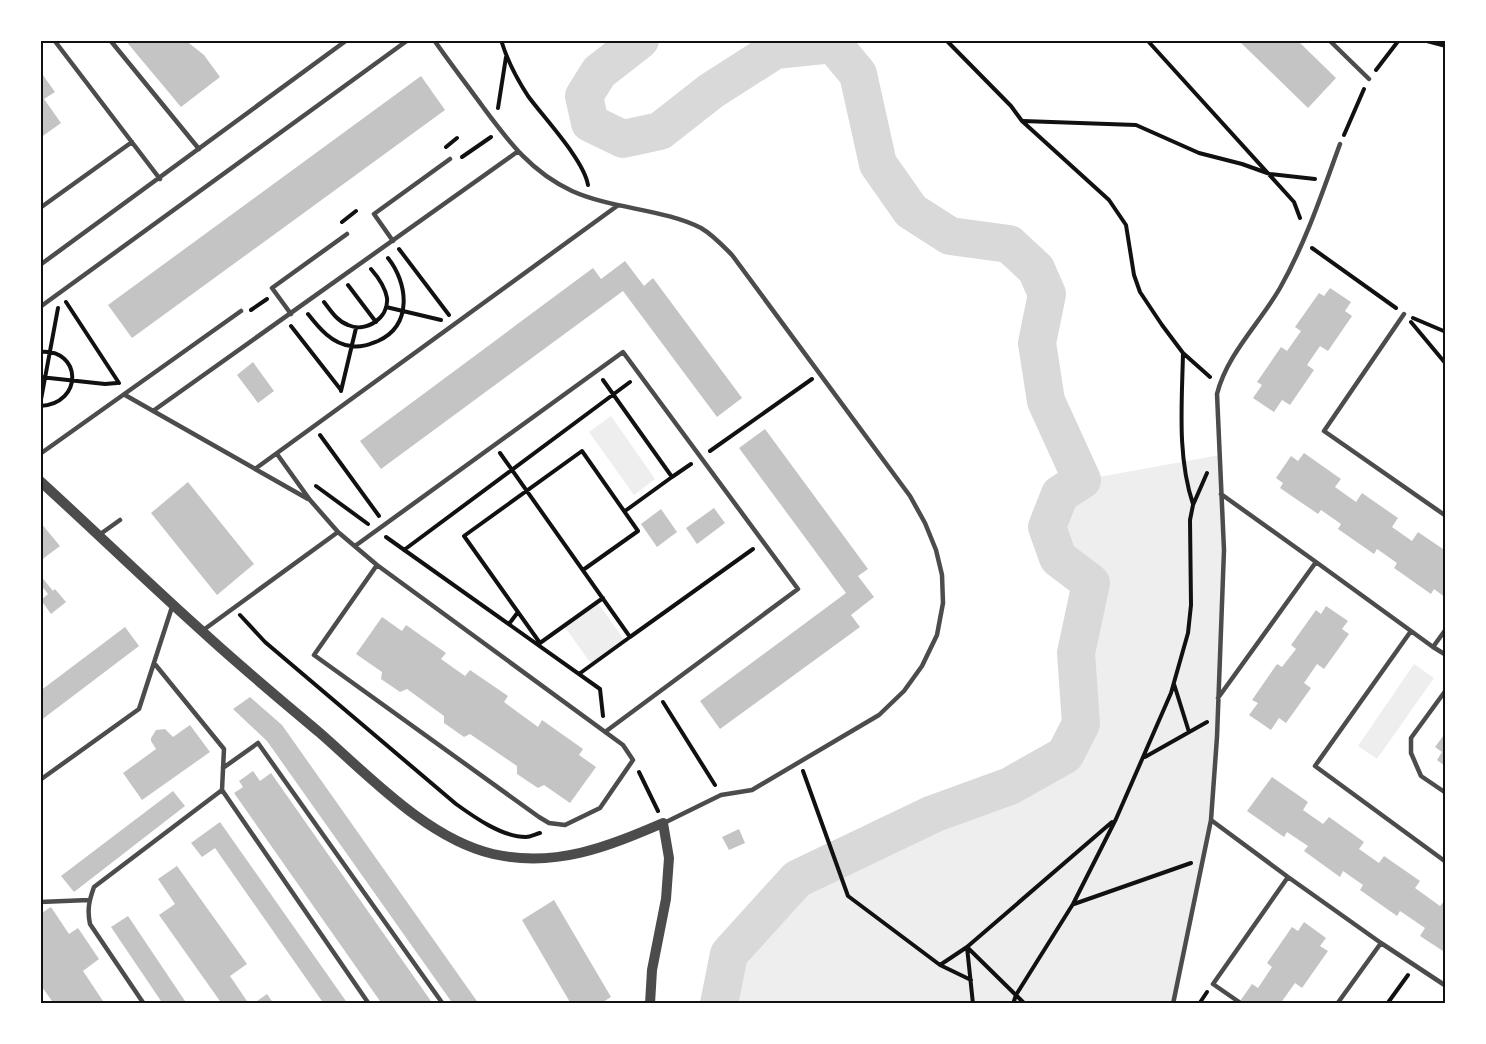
<svg xmlns="http://www.w3.org/2000/svg" width="1486" height="1044" viewBox="0 0 1486 1044" font-family="Raleway,sans-serif">
	<style>
		.green { fill: #eee }
		.lines { fill: none; stroke-linecap: round; stroke-linejoin: round }
		.river { stroke: #d9d9d9; stroke-width: 38 }
		.building { fill: #c4c4c4 }
		.path { stroke: #111; stroke-width: 4 }
		.service { stroke: #4c4c4c; stroke-width: 4.5 }
		.tertiary { stroke: #4c4c4c; stroke-width: 10 }
		.neatline { fill: none; stroke: #111; stroke-width: 2 }
	</style>
	<rect width="100%" height="100%" fill="#fff"/>
	<!-- green -->
	<path class="green" d="M611,416L655,479L634,495L589,432Z
		M1220,455L1224,550L1218,716L1211,820L1173,1003L719,1004L729,954L797,879L933,814L1010,786L1065,755L1081,724L1076,653L1091,583L1058,558L1047,527L1060,494L1082,480Z
		M597,602L625,641L592,665L564,626Z
		M1414,664L1434,678L1377,759L1358,746Z"/>
	<g class="lines">
		<!-- river -->
		<path class="river" d="M640,40L599,72L584,96L590,123L623,139L660,131L711,91L775,50L833,44L858,74L878,164L911,211L950,236L1009,244L1036,269L1047,294L1037,343L1046,401L1082,480L1060,494L1047,527L1058,558L1091,583L1076,653L1081,724L1065,755L1010,786L933,814L797,879L729,954L719,1004"/>
	</g>
	<!-- building -->
	<path class="building" d="M125,40H185L204,55L220,77L181,107Z
		M1238,40H1297L1336,78L1308,108Z
		M40,71L55,92L44,99L61,123L40,138Z
		M421,76L445,110L132,338L108,305Z
		M625,261L644,286L653,278L742,398L717,417L623,291L381,469L360,441L593,268L601,279Z
		M1330,288L1351,302L1345,311L1352,316L1328,351L1320,346L1307,365L1314,370L1290,405L1282,400L1274,412L1253,398L1262,385L1257,382L1281,347L1287,351L1301,331L1295,327L1319,293L1324,296Z
		M253,362L274,391L258,403L237,375Z
		M765,429L868,569L858,576L874,597L851,615L860,627L720,729L700,701L846,593L739,448Z
		M1304,453L1341,479L1335,487L1356,502L1362,493L1398,518L1392,527L1412,541L1418,532L1446,551V598L1434,589L1431,594L1394,568L1397,563L1377,549L1374,554L1338,529L1341,524L1321,510L1318,514L1280,488L1283,483L1276,478L1291,456L1298,461Z
		M188,482L254,564L217,595L151,513Z
		M714,508L725,523L697,544L686,528Z
		M661,509L677,532L657,547L641,524Z
		M40,522L60,546L40,561Z
		M40,575L53,591L55,589L66,602L51,614L41,600L48,594L40,584Z
		M1326,606L1348,621L1342,629L1349,634L1324,669L1317,664L1304,683L1311,688L1286,723L1279,718L1271,730L1249,715L1258,703L1252,700L1277,664L1282,667L1296,649L1291,645L1316,610L1321,614Z
		M382,617L402,631L406,625L446,653L441,659L465,676L470,670L508,696L504,702L538,727L542,720L583,749L579,755L596,767L570,803L544,785L538,788L517,774V766L470,734L464,737L444,723V716L407,689L400,692L381,679L382,672L356,654Z
		M125,627L139,646L40,721V691Z
		M250,697L282,725L479,1004H453L267,741L233,709Z
		M190,725L210,752L142,800L123,773L156,749L151,741V738L156,730L165,729L173,737Z
		M1446,732V767L1437,760L1442,752L1435,747Z
		M253,771L260,781L271,773L433,1004H382L234,793L243,787L239,781Z
		M1272,777L1308,802L1303,810L1323,824L1329,817L1364,842L1359,849L1379,863L1384,856L1420,881L1415,888L1440,906L1446,899V953L1420,936L1425,928L1400,911L1397,916L1360,890L1363,885L1343,871L1340,877L1304,851L1308,846L1287,832L1284,837L1247,811Z
		M173,791L185,806L74,892L61,876Z
		M220,822L348,1004H324L215,848L202,857L191,843Z
		M739,829L745,843L729,850L722,837Z
		M177,866L247,964L230,976L249,1004H222L159,915L175,904L158,879Z
		M554,900L611,997L600,1004H571L522,920Z
		M51,907L69,934L78,928L99,959L83,971L105,1004H54L40,984V914Z
		M128,916L187,1004H163L111,927Z
		M1304,922L1326,938L1320,946L1328,951L1302,988L1295,983L1280,1004H1238L1252,984L1258,988L1272,967L1267,963L1292,927L1298,931Z
		M267,994L274,1004H253Z"/>
	<g class="lines">
		<!-- path -->
		<path class="path" d="M501,40C507,60 517,79 528,96C544,118 584,160 588,185
			M946,40L1011,106L1022,121L1109,200L1126,225L1134,275L1140,292L1162,325L1183,353L1210,377
			M1147,40L1294,202L1300,218
			M1423,40L1446,46
			M1376,70L1399,40
			M498,108L506,57
			M1023,121L1136,125L1199,153L1242,164L1270,174L1315,179
			M1344,135L1364,89
			M446,147L457,138
			M462,157L491,137
			M342,222L356,211
			M1312,248L1396,308
			M399,249L449,315
			M348,285L376,322
			M66,302L119,383
			M324,302C331,311 337,321 348,325C366,333 389,318 387,298C385,286 378,277 371,269
			M386,307L441,320
			M251,310L267,299
			M308,314C319,328 332,344 351,346C361,348 370,344 378,341C413,325 408,283 388,258
			M1413,318L1446,332
			M1411,322L1446,364
			M291,326L341,390
			M40,352C82,348 84,404 40,406
			M1183,353C1182,403 1177,456 1193,504
			M40,377L105,384L117,383
			M603,380L672,477L691,464
			M341,391L356,328
			M40,405L58,308
			M320,435L379,516
			M710,451L812,379
			M500,453L630,637L753,549
			M316,486L368,524
			M625,511L672,477
			M386,537L600,689L603,716
			M404,550L630,382
			M583,570L638,531L582,451L464,536L540,643L603,598
			M240,615L265,642L456,804C474,817 502,837 526,837C530,837 536,834 540,833
			M509,624L518,612
			M579,674L630,637
			M1174,684L1189,732
			M663,702L715,785
			M1145,757L1207,722
			M803,771L848,896L940,965L971,980
			M639,772L658,811
			M1074,904L1191,863
			M940,965L967,947L1025,1004
			M973,1004L967,947L1112,822
			M1013,1004L1016,995L1073,904L1116,819L1171,693L1188,633L1191,605L1190,520L1193,505L1207,473
			M1199,1004L1207,992
			M1387,1004L1408,975"/>
		<!-- service -->
		<path class="service" d="M54,40L160,179
			M110,40L199,149
			M434,40C450,63 467,85 483,107C509,142 531,172 572,191C612,209 664,209 701,228C713,235 722,245 732,255L910,496L925,523L936,550L942,575L943,603L937,635L922,666L904,691L879,715L752,790L721,795L664,823
			M1329,40L1369,79
			M40,208L132,142
			M393,241L374,214L450,159
			M40,265L347,40
			M40,307L408,40
			M291,314L272,288L347,234
			M1404,314L1324,431L1446,516
			M125,395L308,499
			M153,411L517,152
			M40,454L241,311
			M277,454L310,500L338,532L377,565L623,745L633,760L600,808L565,825L549,823L539,817L314,655L377,565
			M255,469L617,206
			M1221,494L1316,562
			M99,535L120,520
			M355,546L623,352L798,589L605,732
			M1446,629L1433,647L1411,631L1315,766L1446,862
			M202,631L338,532
			M1433,647L1446,655
			M154,663L224,749L222,790L369,1004
			M1446,690L1411,738V753L1421,776L1446,793
			M1218,698L1316,562L1411,631
			M223,768L258,743L443,1004
			M40,780L139,709L172,607
			M1211,820L1288,877
			M40,902L89,900
			M1239,1002L1213,984L1288,877L1381,943L1446,986
			M144,1004L90,924C87,910 89,901 94,887L222,790
			M1173,1004L1211,820L1217,737L1224,550L1217,394C1227,354 1260,323 1280,288C1306,242 1322,193 1340,144
			M1337,1004L1381,943"/>
		<!-- tertiary -->
		<path class="tertiary" d="M40,481C95,531 148,583 203,632C241,667 281,700 320,733C369,776 428,839 493,854C556,868 607,847 663,823L669,858L666,899L652,970L650,1004"/>
	</g>
	<!-- border -->
	<rect width="1486" height="1044" fill="none" stroke="#ffffff" stroke-width="84"/>
	<rect x="42" y="42" width="1402" height="960" class="neatline"/>
</svg>
